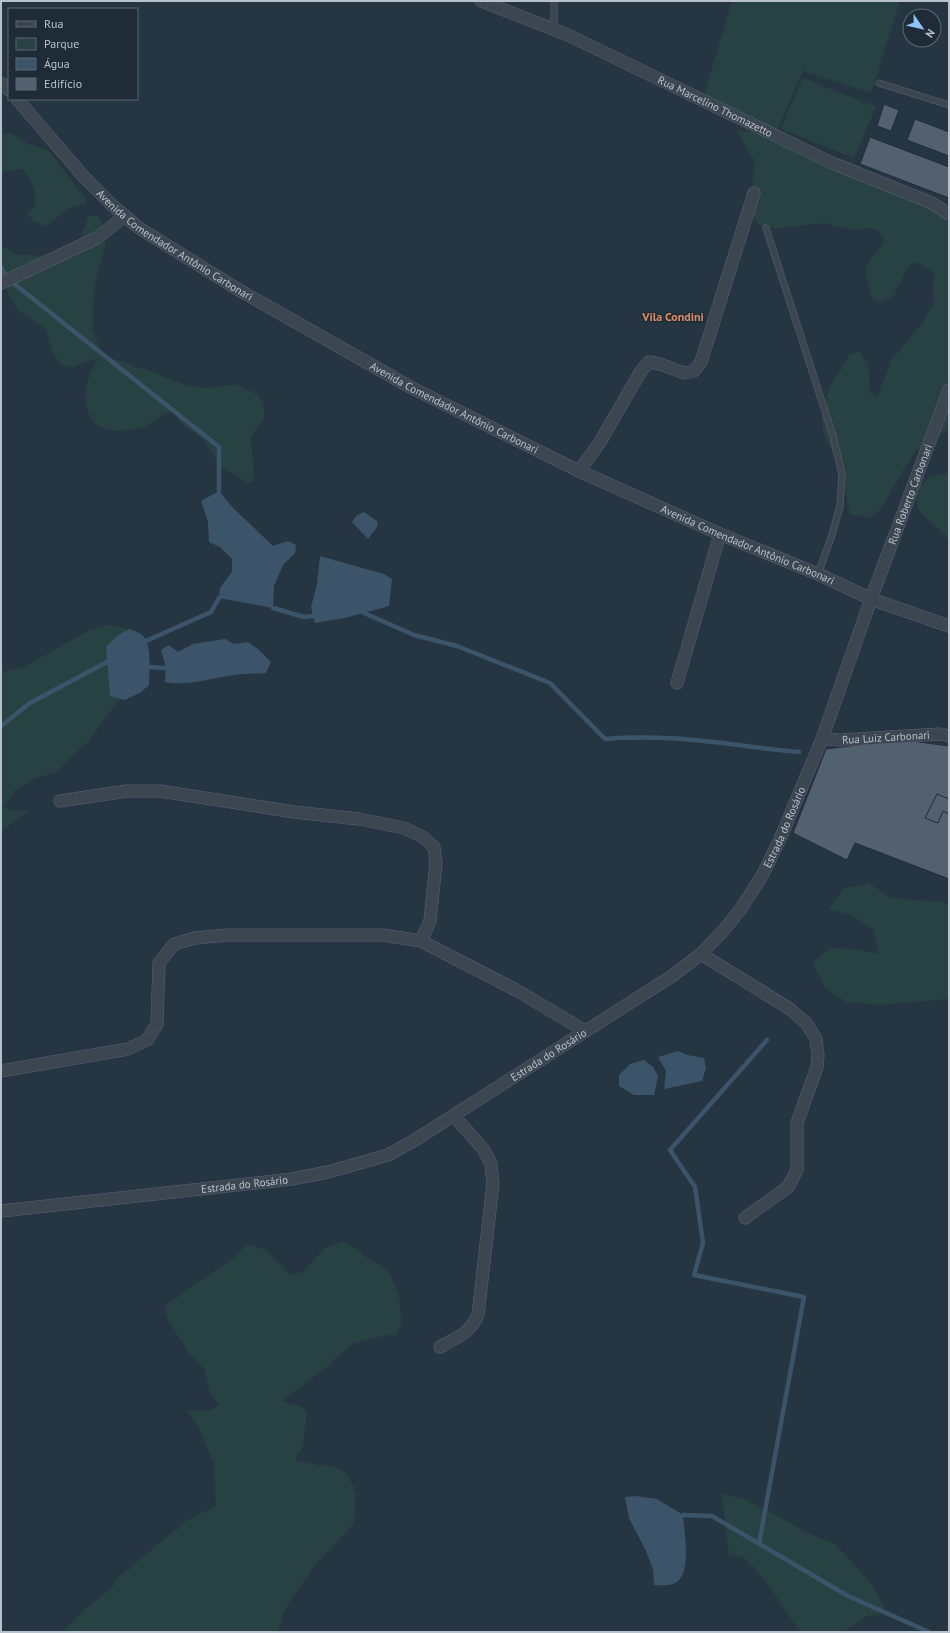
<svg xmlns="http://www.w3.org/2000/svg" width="950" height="1633" viewBox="0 0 950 1633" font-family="'PT Sans',sans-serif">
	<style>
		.green { fill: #284243 }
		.water { fill: #3c546a }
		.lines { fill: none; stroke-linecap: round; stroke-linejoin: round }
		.stream { stroke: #3c546a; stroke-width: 4.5 }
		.building { fill: #52606f; stroke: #212d39 }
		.lane-casing { stroke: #59646f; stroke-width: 7 }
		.street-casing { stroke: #59646f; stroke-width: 13 }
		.lane { stroke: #3b4651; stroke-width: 6 }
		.street { stroke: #3b4651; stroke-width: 12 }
		.labels { text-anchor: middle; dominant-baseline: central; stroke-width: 3; stroke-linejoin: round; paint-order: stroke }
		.street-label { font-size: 11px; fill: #b8c1cb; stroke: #1f2b37 }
		.neighbourhood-label { font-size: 12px; font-weight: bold; fill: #d68c68; stroke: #1f2b37 }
	</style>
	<rect width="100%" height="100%" fill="#263542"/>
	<!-- green -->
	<path class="green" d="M732,1H900L871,93L803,71L777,130L704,95Z
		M803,78L876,107L854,158L781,129Z
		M737,131L769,133L855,164L949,209V429L914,453L880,510L868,518L850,514L841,472L823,432L822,419L829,388L849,355L859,351L868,364L870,393L877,397L892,359L923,322L934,303L932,286L935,273L916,262L908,266L894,296L881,303L873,300C864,272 861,266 883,245L884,238L877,230L871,228L852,230L824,223L774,229L758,224L750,210L755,163Z
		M11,133L30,145L49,151L87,201L85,205L72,207L46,226L33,221L27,213L36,206C36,191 32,179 22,169L1,172V134Z
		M98,215C112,242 103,248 97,275C94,287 91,322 94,334C96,340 99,345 102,351L100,356L122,361L188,386L205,388L235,385L256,393L263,403L265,417L251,437L254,482L247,483L220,466L204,440L180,423L175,411C162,412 155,422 145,426C139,429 130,429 123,430C88,434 80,405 89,376C91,370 96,363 99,357L72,367L61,365L53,353L46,329L17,310L1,279V246L15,254L61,257L78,246L88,216Z
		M949,473V539L921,513L917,505L918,489L930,477Z
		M109,625L124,628L137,635L132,685L116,703L89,741L71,757L57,772L35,778L17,789L2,808L14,811L30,810L1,831V672L24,667L88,631Z
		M869,883L891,898L942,902L949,905V999L881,1005L846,1002L824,987L813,963L830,948L855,949L878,954L874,930L852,915L829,909L844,888Z
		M344,1241L389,1272L399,1295L402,1324L395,1336L386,1335L353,1343L322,1371L281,1401L302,1407L307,1413L303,1445L295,1461C304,1463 335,1466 341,1470C359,1480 355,1507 354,1524L314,1566L285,1609L278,1632H63L84,1610L112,1588L114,1581L186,1521L216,1506L214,1463L197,1424L187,1411L212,1410L219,1404L210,1393L204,1369L189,1353L168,1320L165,1310L166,1304L234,1258L247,1244L264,1249L290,1275L303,1272L326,1247Z
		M722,1493L747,1500L816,1537L835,1544L871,1583L888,1614L866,1616L844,1632H800L765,1580L743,1557L735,1555L729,1556Z"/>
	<!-- water -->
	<path class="water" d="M219,491L233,508L273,546L288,541L296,545L295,553L283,565L274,586L273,608L219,598L220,588L232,572V559L220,547L209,542L208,522L201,501Z
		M364,512L378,522L377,527L368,539L352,522L357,515Z
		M320,556L384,574L392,579L389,606L345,618L315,623L311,607L317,584Z
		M129,629C133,631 138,632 141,634C153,643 149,671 149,685L140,693L124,700L110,696L106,647L117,636Z
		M225,639L234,644L248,642L259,650L271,662L266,673C254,674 242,673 229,676C208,679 187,686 165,682L166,668L161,650L169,645L178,652L193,644Z
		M678,1051L687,1055L704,1058L706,1068L702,1081L664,1089L666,1071L658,1057Z
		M644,1060L653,1067L658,1076L654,1095H634L619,1086V1075L630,1064Z
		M635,1496L657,1499L683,1515C684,1532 693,1578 673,1584C668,1586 660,1585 654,1585L653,1569L646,1551L629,1518L625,1497Z"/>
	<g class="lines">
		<!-- stream -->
		<path class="stream" d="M1,267L7,278L219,447V491
			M273,608L304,617L313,616
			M364,613L414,635L457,646L550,683L605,739C641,736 678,738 714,742C743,745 771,750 799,752
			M146,641L211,612L219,598
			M149,667L166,668
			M1,726L30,703L107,662
			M683,1515L712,1516L848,1596L929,1632
			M759,1544L804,1297L694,1275L703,1243L695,1187L670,1150L767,1040"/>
	</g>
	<!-- building -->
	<path class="building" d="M884,104L899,110L891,131L877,126Z
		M915,119L949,132V156L907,140Z
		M870,137L949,167V198L860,164Z
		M912,741L949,746V879L855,843L847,860L793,833L826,749L866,744Z
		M937,794L949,799V814L943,811L938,823L925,818Z"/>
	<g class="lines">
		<defs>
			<path id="lane" d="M554,1V29
				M879,83L949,105
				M766,228L833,436L842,474L840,506L832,535L818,574"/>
			<g id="street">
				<path id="s1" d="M481,1L568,35L832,163L932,203L949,214"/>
				<path d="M1,83L9,90"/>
				<path id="s2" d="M17,99L84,177L113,206L139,228L239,290L412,388L579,471L720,534L818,574L871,599L949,626"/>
				<path d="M1,283L97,238L125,216"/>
				<path d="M579,471L600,442L641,371L649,362L660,364L684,373L694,371L701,362L754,193"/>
				<path d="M677,683L720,534"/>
				<path id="s3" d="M822,739L840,740L940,734L949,736"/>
				<path d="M60,801L127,791H160L294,812L359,819L404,828L423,837L434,847L436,863L430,921L421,941"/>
				<path d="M701,954L790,1009L807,1024L816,1039L818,1055L817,1067L797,1123V1170L788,1187L745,1218"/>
				<path d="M1,1071L128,1049L147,1040L157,1024L159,963L174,944L195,938L228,935H383L421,941L518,991L585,1031"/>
				<path id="s4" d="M1,1211L292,1179L328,1172L388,1155L415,1140L672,976L701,954L723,931L740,910L762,876L780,839L822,739L871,599L949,390"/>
				<path d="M440,1347C458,1337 469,1334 478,1315L493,1183L491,1164L484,1150L454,1116"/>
			</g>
		</defs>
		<!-- lane casing -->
		<use href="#lane" class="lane-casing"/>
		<!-- street casing -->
		<use href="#street" class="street-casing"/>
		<!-- lane -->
		<use href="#lane" class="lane"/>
		<!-- street -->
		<use href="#street" class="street"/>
	</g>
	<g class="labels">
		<!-- street labels -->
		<g class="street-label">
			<text stroke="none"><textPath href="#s1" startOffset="257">Rua Marcelino Thomazetto</textPath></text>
			<text stroke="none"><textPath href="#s2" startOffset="217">Avenida Comendador Antônio Carbonari</textPath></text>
			<text stroke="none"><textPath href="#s2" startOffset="541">Avenida Comendador Antônio Carbonari</textPath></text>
			<text stroke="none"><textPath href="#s4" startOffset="1273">Rua Roberto Carbonari</textPath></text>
			<text stroke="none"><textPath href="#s2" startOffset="865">Avenida Comendador Antônio Carbonari</textPath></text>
			<text stroke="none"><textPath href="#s3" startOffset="64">Rua Luiz Carbonari</textPath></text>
			<text stroke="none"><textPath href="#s4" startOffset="917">Estrada do Rosário</textPath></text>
			<text stroke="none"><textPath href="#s4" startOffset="581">Estrada do Rosário</textPath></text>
			<text stroke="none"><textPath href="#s4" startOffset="245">Estrada do Rosário</textPath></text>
		</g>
		<!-- neighbourhood labels -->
		<g class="neighbourhood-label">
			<text x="673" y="316">Vila Condini</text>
		</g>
	</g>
	<!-- border -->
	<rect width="950" height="1633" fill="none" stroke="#b8c1cb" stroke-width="4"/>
	<!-- legend -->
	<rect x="8" y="8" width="130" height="92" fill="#1f2b37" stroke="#5c6772"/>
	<rect x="16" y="21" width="20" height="6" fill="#3b4651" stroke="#5c6772"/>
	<text x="44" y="28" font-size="12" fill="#b8c1cb">Rua</text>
	<rect x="16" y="38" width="20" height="12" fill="#284243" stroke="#5c6772"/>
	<text x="44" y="48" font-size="12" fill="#b8c1cb">Parque</text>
	<rect x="16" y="58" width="20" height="12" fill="#3c546a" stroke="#5c6772"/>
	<text x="44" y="68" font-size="12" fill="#b8c1cb">Água</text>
	<rect x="16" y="78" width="20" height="12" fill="#52606f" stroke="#5c6772"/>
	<text x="44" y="88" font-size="12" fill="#b8c1cb">Edifício</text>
	<!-- north arrow -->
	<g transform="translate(922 28) rotate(124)"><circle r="19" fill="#1f2b37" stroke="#5c6772"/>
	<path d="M0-3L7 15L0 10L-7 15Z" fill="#90c3f8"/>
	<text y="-6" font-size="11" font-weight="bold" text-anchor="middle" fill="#b8c1cb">N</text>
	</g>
</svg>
